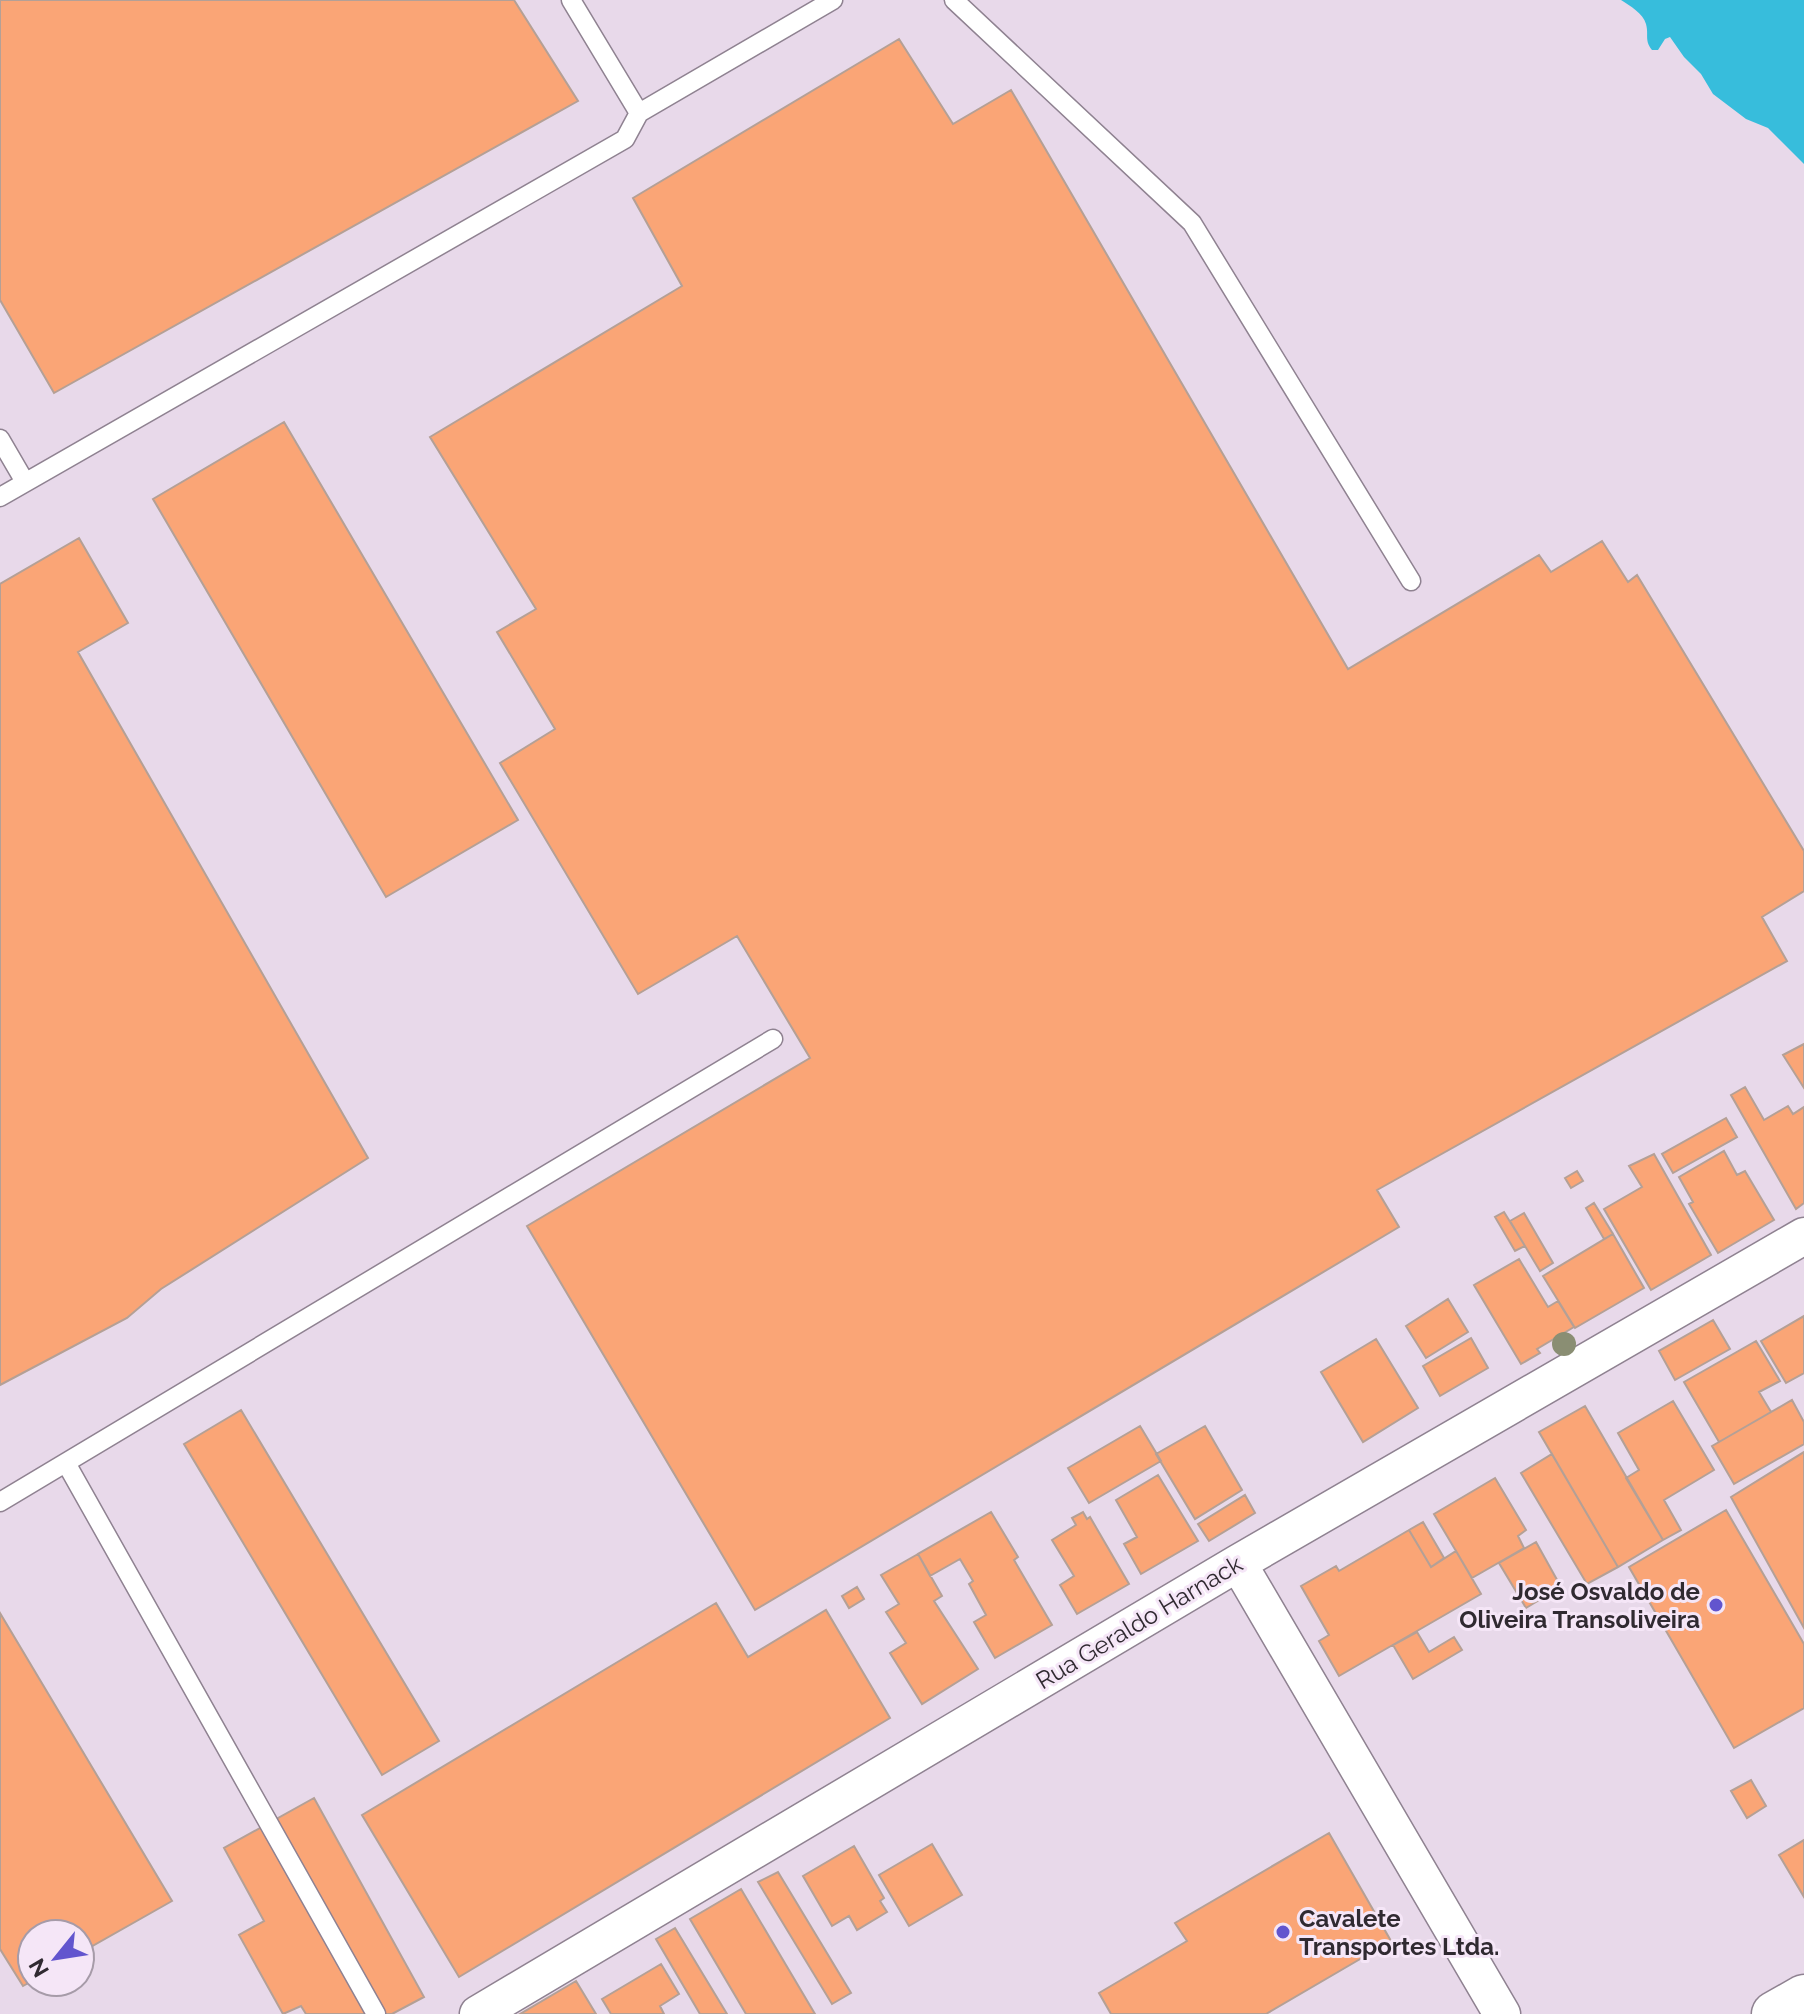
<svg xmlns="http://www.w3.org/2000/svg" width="1804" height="2014" viewBox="0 0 1804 2014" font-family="Raleway,sans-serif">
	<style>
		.water { fill: #37bddc }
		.building { fill: #faa576; stroke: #b4a096; stroke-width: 2 }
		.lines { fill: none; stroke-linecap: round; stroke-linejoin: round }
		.service-casing { stroke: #8f8291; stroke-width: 21 }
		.minor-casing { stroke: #8f8291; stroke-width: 39 }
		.secondary-casing { stroke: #8f8291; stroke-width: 47 }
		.service { stroke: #fff; stroke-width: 18 }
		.minor { stroke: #fff; stroke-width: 36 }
		.secondary { stroke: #fff; stroke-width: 44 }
		.tree { fill: #8a8e73 }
		.poi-dot { fill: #6255ce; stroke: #f5e6f7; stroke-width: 3 }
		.labels { text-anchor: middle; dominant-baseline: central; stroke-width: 6; stroke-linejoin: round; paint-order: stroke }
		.poi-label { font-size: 24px; font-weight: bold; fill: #302a31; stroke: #f5e6f7; text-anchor: end }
		.street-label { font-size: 24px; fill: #302a31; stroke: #f5e6f7 }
	</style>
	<rect width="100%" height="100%" fill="#e8d9ea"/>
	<!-- water -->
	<path class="water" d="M1621,0H1804V164L1768,128L1746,119L1713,94L1701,74L1684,57L1670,37L1665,39L1658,50H1652C1644,40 1649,35 1646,24C1643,13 1630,6 1621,0Z"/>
	<!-- building -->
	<path class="building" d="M0,0H514L578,101L54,393L0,300Z
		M899,39L953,124L1011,90L1348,669L1539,555L1551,572L1602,541L1628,582L1637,575L1804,851V891L1762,917L1787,961L1377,1190L1399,1227L755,1610L527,1226L810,1058L737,936L638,994L500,763L555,729L497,632L536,609L430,437L682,286L633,198Z
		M284,422L518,820L386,897L153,499Z
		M79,538L128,623L78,652L368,1158L161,1289L127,1318L0,1385V584Z
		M1804,1044V1088L1783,1055Z
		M1745,1087L1764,1120L1788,1106L1793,1114L1804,1107V1203L1796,1209L1731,1095Z
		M1726,1118L1737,1137L1673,1173L1662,1154Z
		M1724,1151L1737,1175L1745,1171L1774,1220L1718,1253L1689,1204L1693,1202L1679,1177Z
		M1654,1154L1711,1255L1651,1290L1604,1209L1642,1187L1629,1166Z
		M1577,1171L1583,1181L1571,1188L1565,1178Z
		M1594,1203L1613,1234L1604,1239L1586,1208Z
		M1504,1212L1525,1246L1515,1251L1495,1217Z
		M1524,1213L1553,1263L1540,1271L1510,1221Z
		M1613,1234L1644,1288L1575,1328L1543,1276Z
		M1519,1259L1548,1307L1558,1301L1574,1327L1537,1349L1540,1353L1521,1364L1474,1285Z
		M1448,1299L1468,1332L1426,1358L1406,1326Z
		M1804,1316V1373L1786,1383L1761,1341Z
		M1713,1320L1730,1349L1675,1380L1659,1351Z
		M1471,1338L1488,1368L1440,1396L1423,1366Z
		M1376,1339L1418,1408L1363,1442L1321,1372Z
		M1756,1341L1780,1381L1759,1392L1771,1412L1719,1442L1684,1382Z
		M1792,1400L1804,1422V1444L1734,1484L1712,1446Z
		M1673,1401L1714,1470L1664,1500L1681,1530L1663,1540L1626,1478L1639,1470L1618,1433Z
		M1585,1406L1663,1540L1618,1567L1539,1432Z
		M241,1410L439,1741L382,1775L184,1444Z
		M1140,1426L1161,1461L1089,1503L1068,1468Z
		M1205,1426L1242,1490L1195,1519L1156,1454Z
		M1804,1452V1628L1731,1497Z
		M1552,1454L1618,1567L1587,1584L1521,1473Z
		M1158,1475L1198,1541L1141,1574L1124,1544L1137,1537L1116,1500Z
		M1495,1478L1526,1530L1518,1536L1524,1548L1472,1578L1434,1514Z
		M1245,1495L1255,1513L1209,1541L1198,1524Z
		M1726,1510L1804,1644V1708L1734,1748L1629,1567Z
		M991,1512L1018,1557L1014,1560L1052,1625L995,1658L974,1622L986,1615L969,1584L973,1581L960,1559L930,1576L918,1554Z
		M1083,1512L1087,1519L1090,1517L1129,1584L1077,1614L1060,1585L1074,1576L1052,1540L1076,1525L1072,1518Z
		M1423,1522L1444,1558L1431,1567L1409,1530Z
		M1409,1530L1431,1567L1456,1551L1481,1594L1339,1676L1319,1641L1329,1635L1301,1586L1336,1566L1339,1571Z
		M1536,1542L1561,1587L1526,1608L1499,1563Z
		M918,1554L942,1596L934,1601L978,1669L922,1704L890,1653L906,1643L886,1612L899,1604L881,1575Z
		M857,1587L864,1599L849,1608L842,1596Z
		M716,1603L748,1657L826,1610L890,1718L459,1977L362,1815Z
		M0,1613L172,1901L80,1953V1934H32V1981L23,1986L0,1949Z
		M1417,1632L1429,1652L1454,1637L1462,1650L1413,1679L1393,1645Z
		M1751,1780L1766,1806L1747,1818L1731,1791Z
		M314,1798L424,1997L392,2014H306L301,2006L283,2014L239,1935L264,1921L224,1848Z
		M1329,1833L1391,1941L1266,2014H1111L1099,1993L1187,1941L1175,1923Z
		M1804,1840V1897L1779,1855Z
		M932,1844L962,1895L909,1926L879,1875Z
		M854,1846L884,1898L880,1901L887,1912L857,1930L849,1916L832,1926L803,1876Z
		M778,1872L851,1993L832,2004L758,1882Z
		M741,1889L815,2014H746L690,1919Z
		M675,1928L727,2014H700L656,1939Z
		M661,1964L679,1994L660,2006L664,2014H611L602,1999Z
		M576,1981L596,2014H520Z"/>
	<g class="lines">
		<defs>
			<path id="service" d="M954,0L1192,223L1411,581
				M639,113L833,0
				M0,439L25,482
				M0,497L625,139L639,113L571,0
				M66,1463L376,2014
				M0,1502L773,1039"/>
			<path id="minor" d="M1238,1563L1502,2014
				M478,2014L1238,1563L1804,1236"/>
			<path id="secondary" d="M1774,2014L1804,1997"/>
		</defs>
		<!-- service casing -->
		<use href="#service" class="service-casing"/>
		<!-- minor casing -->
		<use href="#minor" class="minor-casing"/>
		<!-- secondary casing -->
		<use href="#secondary" class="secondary-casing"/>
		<!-- service -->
		<use href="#service" class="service"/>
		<!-- minor -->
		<use href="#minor" class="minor"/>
		<!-- secondary -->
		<use href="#secondary" class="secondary"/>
	</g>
	<!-- trees -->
	<circle class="tree" cx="1564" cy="1344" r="12"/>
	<!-- markers -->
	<g class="poi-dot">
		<circle cx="1716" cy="1605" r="8"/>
		<circle cx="1283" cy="1932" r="8"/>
	</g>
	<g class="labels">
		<!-- poi labels -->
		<g class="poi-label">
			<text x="1700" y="1591">José Osvaldo de<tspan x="1700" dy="28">Oliveira Transoliveira</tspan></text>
			<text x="1299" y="1918" text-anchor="start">Cavalete<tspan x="1299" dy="28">Transportes Ltda.</tspan></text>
		</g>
		<!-- street labels -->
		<g class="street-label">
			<text transform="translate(1139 1622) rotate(-31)">Rua Geraldo Harnack</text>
		</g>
	</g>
	<!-- north arrow -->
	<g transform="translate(56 1958) rotate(240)"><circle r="38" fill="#f5e6f7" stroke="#a69ba8" stroke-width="2"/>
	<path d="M0-6L14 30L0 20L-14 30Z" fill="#6255ce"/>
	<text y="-12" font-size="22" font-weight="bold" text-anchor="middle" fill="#302a31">N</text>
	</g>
</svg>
